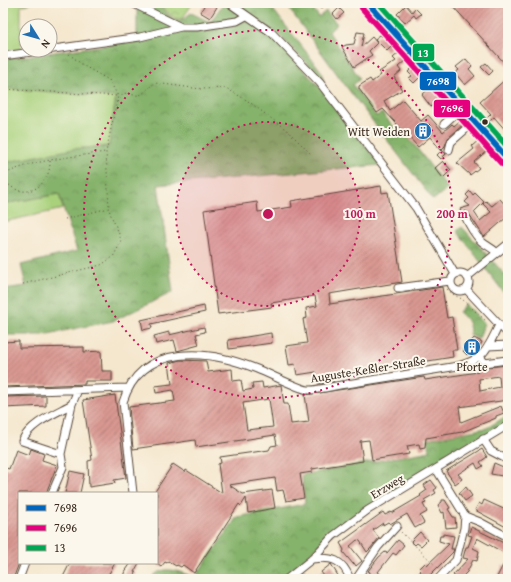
<svg xmlns="http://www.w3.org/2000/svg" width="511" height="582" viewBox="0 0 511 582" font-family="'Gentium Book Plus',serif">
	<style>
		.grass { fill: #a9d17c; stroke: #727e4d }
		.forest { fill: url(#forest-crowns); stroke: #606e45 }
		.park { fill: url(#park-crowns); stroke: #727e4d }
		.garden { fill: url(#garden-dots); stroke: #727e4d }
		.building { fill: url(#building-hatch); fill-rule: evenodd }
		.lines { fill: none; stroke-linecap: round; stroke-linejoin: round }
		.minor-casing { stroke: #574638; stroke-width: 9 }
		.major-casing { stroke: #574638; stroke-width: 11 }
		.path { stroke: #574638; stroke-width: 1; stroke-dasharray: 1 3; stroke-linecap: butt }
		.minor { stroke: #fff; stroke-width: 7 }
		.major { stroke: #f6be87; stroke-width: 9 }
		.bus-1-casing { stroke: #fbf7ec; stroke-width: 9 }
		.bus-2-casing { stroke: #fbf7ec; stroke-width: 9 }
		.bus-3-casing { stroke: #fbf7ec; stroke-width: 9 }
		.bus-1 { stroke: #0065bd; stroke-width: 6 }
		.bus-2 { stroke: #e5007d; stroke-width: 6 }
		.bus-3 { stroke: #00a651; stroke-width: 6 }
		.ring { fill: none; stroke: #c2185b; stroke-width: 2; stroke-dasharray: 2 4 }
		.bus-dot { fill: #3b2a1e; stroke: #fbf7ec; stroke-width: 1.5 }
		.labels { text-anchor: middle; dominant-baseline: central; stroke-width: 4; stroke-linejoin: round; paint-order: stroke }
		.poi-label { font-size: 12px; fill: #3b2a1e; stroke: #fbf7ec; text-anchor: end }
		.street-label { font-size: 12px; fill: #3b2a1e; stroke: #fbf7ec }
		.centre { fill: #c2185b; stroke: #fbf7ec; stroke-width: 2 }
		.ring-label { font-size: 12px; text-anchor: middle; font-weight: bold; fill: #c2185b; stroke: #fbf7ec; stroke-width: 4; stroke-linejoin: round; paint-order: stroke }
		.line-badge { stroke: #fbf7ec; stroke-width: 1.5 }
		.badge-label { font-size: 11px; text-anchor: middle; font-weight: bold; fill: #fff }
	</style>
	<defs>
		<pattern id="forest-crowns" width="20" height="18" patternUnits="userSpaceOnUse"><rect width="20" height="18" fill="#86b36c"/><path d="M2 6a3 3 0 1 1 6 0M12 15a3 3 0 1 1 6 0" fill="none" stroke="#6f9258"/></pattern>
		<pattern id="park-crowns" width="20" height="18" patternUnits="userSpaceOnUse"><rect width="20" height="18" fill="#a9d17c"/><path d="M2 6a3 3 0 1 1 6 0M12 15a3 3 0 1 1 6 0" fill="none" stroke="#8baa65"/></pattern>
		<pattern id="garden-dots" width="8" height="8" patternUnits="userSpaceOnUse"><rect width="8" height="8" fill="#a9d17c"/><path d="M2 2h.1M6 6h.1" fill="none" stroke="#8baa65" stroke-width="1.8" stroke-linecap="round"/></pattern>
		<pattern id="building-hatch" width="6" height="6" patternUnits="userSpaceOnUse"><rect width="6" height="6" fill="#d99892"/><path d="M-1 1l2-2M0 6l6-6M5 7l2-2" fill="none" stroke="#b17c77"/></pattern>
	</defs>
	<rect width="100%" height="100%" fill="#fbf7ec"/>
	<filter id="ink" filterUnits="userSpaceOnUse"><feTurbulence type="fractalNoise" baseFrequency=".025" numOctaves="2"/><feDisplacementMap in="SourceGraphic" scale="8" xChannelSelector="R" yChannelSelector="G"/><feConvolveMatrix kernelMatrix="1 2 1 2 8 2 1 2 1" color-interpolation-filters="sRGB"/></filter>
	<filter id="wash" filterUnits="userSpaceOnUse"><feTurbulence type="fractalNoise" baseFrequency=".012" numOctaves="4" result="noise"/><feDisplacementMap in="SourceGraphic" scale="16" xChannelSelector="R" yChannelSelector="G"/><feGaussianBlur stdDeviation="0.9" result="paint"/><feColorMatrix in="noise" values="0 0 0 0 0 0 0 0 0 0 0 0 0 0 0 0 0 1.4 0 .05"/><feComposite in="paint" operator="in"/></filter>
	<g filter="url(#wash)">
		<rect width="100%" height="100%" fill="#f5e7ce"/>
		<!-- grass -->
		<path class="grass" d="M3,3H31L21,6V50L3,53Z
			M3,88L116,96L109,146L74,149L3,163Z
			M59,194L63,209L3,222V204Z"/>
		<!-- forest -->
		<path class="forest" d="M132,3H156L174,20H182L191,13L210,22L224,3L270,35L318,85L381,165L158,185L173,292L113,321L43,335H3V289L26,286L21,265L77,251L59,194L3,204V163L74,149L109,146L116,97L3,88V59L137,41V6Z
			M233,3H268L321,71L324,81L278,34Z
			M285,3H309L319,17L326,11L337,24L329,32L360,79L353,85L376,116L382,113L401,135L405,134C420,151 433,170 448,188L433,200L348,89Z
			M462,227L508,278V298L457,231Z
			M466,304L484,323L479,339L470,335C470,324 468,319 459,312Z
			M508,415V424L487,438L484,435L331,535L283,579H150C165,563 177,572 195,577L237,517L305,504L302,475L430,451L428,439L487,428Z"/>
		<!-- park -->
		<path class="park" d="M158,3H193L182,19L174,18Z"/>
		<!-- garden -->
		<path class="garden" d="M303,569L312,579H292Z"/>
		<g id="blocks">
			<!-- building -->
			<path class="building" d="M206,3H211L217,7L210,18L200,12Z
				M315,3H327L321,9Z
				M450,3H508V67Z
				M406,5L412,12L415,8L421,14L416,18L414,15L405,23L397,14Z
				M339,8L344,13L337,19L333,14Z
				M357,32L364,33L361,47L372,37L377,43L369,51L372,55L354,67L342,47L346,45L354,44Z
				M385,34L393,42L391,44L392,46L387,51L375,39L380,35L382,37Z
				M401,51L407,59L398,67L401,71L394,77L402,90L384,101L390,111L403,100L421,121L428,115L443,132L452,124L454,126L462,119L465,123L448,138L445,146L441,150L430,137L418,147L383,109L377,113L359,89V86L370,79L372,82L381,75L379,72L396,61L393,58Z
				M466,59L472,66L469,69L475,76L465,85L455,73L459,70L456,67Z
				M486,63L493,71L489,75L481,67Z
				M414,66L422,75L414,83L409,78L412,76L408,72Z
				M508,77V133L494,117L489,122L486,119L491,114L480,102Z
				M433,85L443,97L431,107L422,95Z
				M480,139L489,149L474,162L479,168L470,175L457,163L474,149L472,146Z
				M442,150L446,154L441,159L437,155Z
				M443,161L451,170L443,178L435,168Z
				M381,186L382,193L388,192L402,282L329,294L330,304L442,287L447,318L452,317L457,350H452L453,357L333,376L334,381L318,384L316,372L297,375L295,364L289,365L286,346L307,343L303,319L307,318L306,308L317,306L315,296L271,303L272,307L218,314L204,210L257,202L258,212L292,207L291,201Z
				M470,191L473,195L475,193L484,202L474,212L480,221L491,212L483,204L486,201L492,206L500,199L508,208V216L484,237L468,212L465,211L461,213L460,209L470,206L465,202L469,198L466,195Z
				M204,306L205,312L151,324L152,328L143,330L141,320Z
				M204,327L205,332L196,334L199,345L177,351L174,340L156,344L154,336L169,332V335Z
				M271,333L272,343L229,349L228,340Z
				M474,338L482,342L480,346L474,348L467,355L463,351Z
				M19,341V348L84,347V352L101,351L102,371H112V381H85V384L3,387V342Z
				M180,360L206,361L208,372L232,369L233,381L241,380L243,391L253,389L252,383L262,382L263,388L281,385L284,404H288L291,424L309,422L305,395L424,377L425,380L478,372L477,368L508,365V400L459,407L461,422L501,406L504,413L496,416V418L462,432L426,438L425,448L420,449L419,444L407,446L409,454L372,460L369,440L360,441L363,461L312,469V472L300,474L304,498L286,501L283,490L277,491L275,478L229,485L243,494L272,490L275,508L248,513L246,498L241,506L239,504L194,573L183,565L181,567L177,565L176,566L168,561L167,563L165,562L161,567L157,564V493H154L173,464L185,472L186,470L222,493L218,464L221,463L220,457L269,450L271,446L277,445L275,435L196,447L195,440L133,449L129,407L175,401L173,390L156,393L155,386L172,384L169,363ZM499,376L500,387L480,391L479,379ZM269,399L273,427L247,430L243,403Z
				M115,395L126,478L114,480L115,483L89,487L88,461L92,460L83,400Z
				M46,396V406L3,408V397Z
				M31,449L44,454L42,460L57,465L46,493H19V563L13,579H3V467L9,469L16,450L29,455Z
				M482,449L487,457L480,462L483,466L478,469L475,463L458,474L462,479L455,484L446,471Z
				M494,463L508,469V477L491,474Z
				M70,471L84,474L80,493H65Z
				M431,480L437,488L434,490L436,493L424,500L426,503L423,504L427,512L420,516L424,523L415,528L407,514L390,524L388,522L383,525V523L373,530L379,538L370,549L367,552L360,541L357,540L350,546L362,561L356,566L354,563L353,564L343,552L344,550L340,543L383,512L385,515L391,512L392,513L421,496L420,495L427,490L424,485Z
				M466,487L472,496L465,501L459,493Z
				M442,500H445L450,508L448,509L453,517H455L456,527L446,528L444,512L442,513L438,505L442,502Z
				M484,500L508,511V528L475,510L479,503L482,505Z
				M471,527L508,545V555L477,538L473,548L479,551L477,561L473,560L467,572L460,579H458L453,575L468,559L463,558L466,547H468L472,536L468,535Z
				M420,532L427,540L421,546L417,543L415,545L411,541Z
				M443,534L454,536L451,549H454L453,552L426,579H414L421,571L419,569L425,563L427,565L449,544L439,541L440,536H443Z
				M398,540L404,545L396,555L393,553L378,572L383,576L380,579H367L370,572L368,571L379,557L385,552L387,553Z
				M70,563H115L106,579H62Z
				M131,563H139L134,572L136,573L132,579H124V573Z
				M331,564L340,579H320L324,576L321,572Z
				M503,565L508,567V579H496Z"/>
		</g>
	</g>
	<g filter="url(#ink)">
		<use href="#blocks" fill-opacity="0" stroke="#574638" stroke-width="1"/>
		<g class="lines">
			<defs>
				<path id="minor" d="M132,3L181,27
					M229,3L272,33L320,83L416,208L455,274
					M3,56L140,37L181,27H197L237,21L246,16
					M444,124L463,107
					M449,150L451,142L475,121
					M465,216C469,225 474,234 481,241C486,246 492,247 497,253
					M451 282a9 9 0 1 1 18 0a9 9 0 1 1-18 0Z
					M467,277L508,244
					M398,288L450,281
					M466,289L508,334
					M488,346L508,345
					M480,357L485,363L507,360
					M3,392L127,388
					M72,404C56,413 30,423 22,441L61,454L72,404L78,390
					M483,439L491,451L508,460
					M436,469L465,516L480,522L508,537
					M52,493L63,467L61,454
					M133,493L123,402C142,341 210,350 257,369C270,374 297,388 308,390C317,391 337,385 347,384C384,378 421,372 458,366C486,358 487,349 499,325
					M312,559C332,556 343,560 350,579
					M19,579L25,563
					M287,579L312,559L333,536L368,510L508,425
					M356,579L378,547L397,526
					M438,579L456,560L464,528L465,516"/>
				<path id="major" d="M368,3L508,159"/>
			</defs>
			<!-- minor casing -->
			<use href="#minor" class="minor-casing"/>
			<!-- major casing -->
			<use href="#major" class="major-casing"/>
			<!-- path -->
			<path class="path" d="M3,89L118,96
				M117,102L124,93C145,98 140,94 155,83L201,89L226,88L248,101L288,131L311,154
				M488,120L487,121L508,140
				M50,161C51,185 26,202 7,183L6,178L9,172C38,159 74,157 105,152
				M65,219L109,208L106,152L118,96L109,80L84,66L69,54
				M23,284L101,265L113,257L121,242C119,229 112,221 109,209
				M447,289L454,295L462,299L486,321
				M401,532L439,569"/>
			<!-- minor -->
			<use href="#minor" class="minor"/>
			<!-- major -->
			<use href="#major" class="major"/>
			<defs>
				<path id="bus-1" d="M368,3L508,159"/>
				<path id="bus-2" d="M362,8L502,164"/>
				<path id="bus-3" d="M379,3L508,147"/>
			</defs>
			<!-- bus-1 casing -->
			<use href="#bus-1" class="bus-1-casing"/>
			<!-- bus-2 casing -->
			<use href="#bus-2" class="bus-2-casing"/>
			<!-- bus-3 casing -->
			<use href="#bus-3" class="bus-3-casing"/>
			<!-- bus-1 -->
			<use href="#bus-1" class="bus-1"/>
			<!-- bus-2 -->
			<use href="#bus-2" class="bus-2"/>
			<!-- bus-3 -->
			<use href="#bus-3" class="bus-3"/>
		</g>
	</g>
	<!-- distance rings -->
	<circle cx="268" cy="214" r="92" fill="#c2185b" fill-opacity=".12"/>
	<g class="ring">
		<circle cx="268" cy="214" r="92"/>
		<circle cx="268" cy="214" r="184"/>
	</g>
	<!-- icons -->
	<defs>
		<symbol id="building-disc" viewBox="-11 -11 22 22"><circle r="9.5" fill="#1f6fb2" stroke="#fbf7ec"/><path d="M-4-6H4V6H1V3H-1V6H-4ZM-2.5-4.3h1.7v1.8h-1.7ZM.8-4.3h1.7v1.8H.8ZM-2.5-1h1.7V.8h-1.7ZM.8-1h1.7V.8H.8Z" fill="#fff"/></symbol>
	</defs>
	<g fill-rule="evenodd">
		<use href="#building-disc" x="413" y="121" width="20" height="20"/>
		<use href="#building-disc" x="462" y="337" width="20" height="20"/>
	</g>
	<!-- markers -->
	<circle class="bus-dot" cx="485" cy="122" r="3.5"/>
	<g class="labels">
		<!-- poi labels -->
		<g class="poi-label">
			<text x="410" y="131">Witt Weiden</text>
			<text x="472" y="366" text-anchor="middle">Pforte</text>
		</g>
		<!-- street labels -->
		<g class="street-label">
			<text transform="translate(368 369) rotate(-9)">Auguste-Keßler-Straße</text>
			<text transform="translate(387 486) rotate(-31)">Erzweg</text>
		</g>
	</g>
	<circle cx="268" cy="214" r="6" class="centre"/>
	<g class="ring-label">
		<text x="360" y="218">100 m</text>
		<text x="452" y="218">200 m</text>
	</g>
	<g class="line-badge">
		<rect x="412" y="43" width="23" height="19" rx="4" fill="#00a651"/>
		<rect x="419" y="71" width="38" height="20" rx="4" fill="#0065bd"/>
		<rect x="433" y="99" width="38" height="19" rx="4" fill="#e5007d"/>
	</g>
	<g class="badge-label">
		<text x="423" y="57">13</text>
		<text x="438" y="85">7698</text>
		<text x="452" y="112">7696</text>
	</g>
	<!-- margin -->
	<rect width="511" height="582" fill="none" stroke="#fbf7ec" stroke-width="16"/>
	<!-- legend -->
	<rect x="18" y="492" width="140" height="72" fill="#fbf7ec" stroke="#aea59a"/>
	<rect x="26" y="505" width="20" height="6" fill="#0065bd" stroke="#aea59a"/>
	<text x="54" y="512" font-size="12" fill="#3b2a1e">7698</text>
	<rect x="26" y="525" width="20" height="6" fill="#e5007d" stroke="#aea59a"/>
	<text x="54" y="532" font-size="12" fill="#3b2a1e">7696</text>
	<rect x="26" y="545" width="20" height="6" fill="#00a651" stroke="#aea59a"/>
	<text x="54" y="552" font-size="12" fill="#3b2a1e">13</text>
	<!-- north arrow -->
	<g transform="translate(38 38) rotate(127)"><circle r="19" fill="#fbf7ec" stroke="#aea59a"/>
	<path d="M0-3L7 15L0 10L-7 15Z" fill="#1f6fb2"/>
	<text y="-6" font-size="11" font-weight="bold" text-anchor="middle" fill="#3b2a1e">N</text>
	</g>
</svg>
